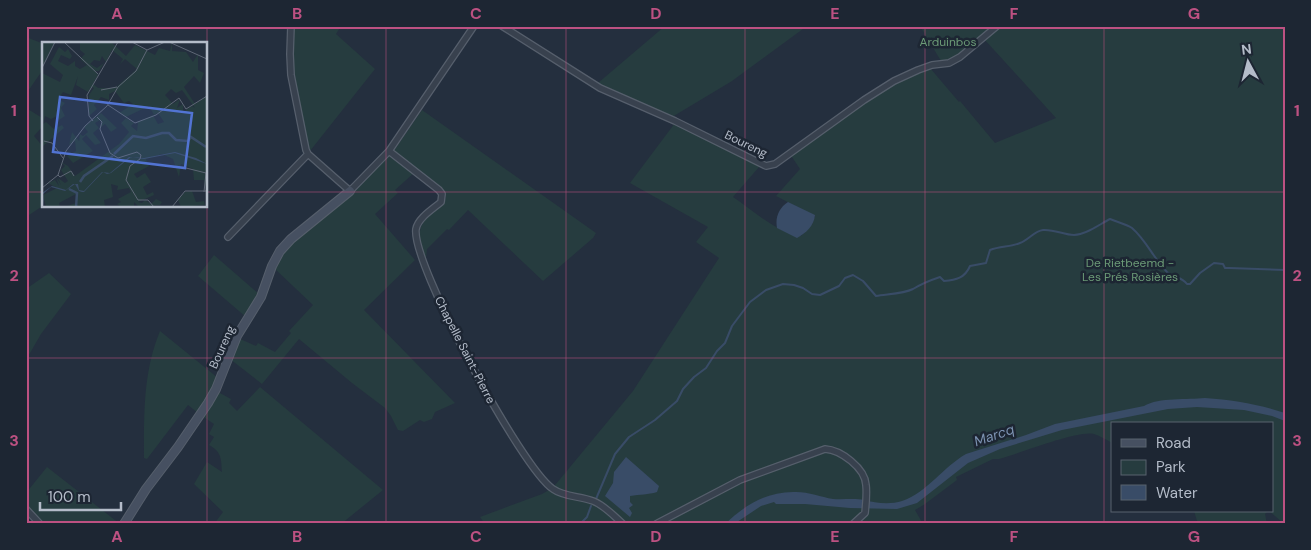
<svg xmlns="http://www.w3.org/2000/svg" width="1311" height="550" viewBox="0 0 1311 550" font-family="'DM Sans',sans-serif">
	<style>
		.green { fill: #263c3f }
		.water { fill: #394c67 }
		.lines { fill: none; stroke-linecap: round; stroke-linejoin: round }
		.stream { stroke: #394c67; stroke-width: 2 }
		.street-casing { stroke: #565f6c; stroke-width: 8 }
		.secondary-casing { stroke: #565f6c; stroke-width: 10 }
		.street { stroke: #38414e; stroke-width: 5.5 }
		.secondary { stroke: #465061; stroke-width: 8 }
		.grid { fill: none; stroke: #bd5182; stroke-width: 1; stroke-opacity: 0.55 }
		.labels { text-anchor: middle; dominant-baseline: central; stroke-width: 5; stroke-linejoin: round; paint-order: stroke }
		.park-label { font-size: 12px; fill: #6b9a76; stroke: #1d2633 }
		.street-label { font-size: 12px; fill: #b4bcc9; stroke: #1d2633 }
		.water-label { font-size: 14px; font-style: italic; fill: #7c92b1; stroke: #1d2633 }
		.inset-river { fill: none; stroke: #394c67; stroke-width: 2.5 }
		.inset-road { fill: none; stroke: #5e6776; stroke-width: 1 }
		.view { fill: #5274d3; fill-opacity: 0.15; stroke: #5274d3; stroke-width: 2.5 }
		.inset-edge { fill: none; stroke: #b4bcc9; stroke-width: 2.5 }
		.neatline { fill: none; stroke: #bd5182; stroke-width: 2 }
		.grid-label { font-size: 16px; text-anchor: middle; font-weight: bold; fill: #bd5182 }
	</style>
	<rect width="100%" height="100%" fill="#242f3e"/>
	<!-- green -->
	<path class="green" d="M293,26H341L336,34L375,69L310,151L307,146L294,73Z
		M665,26H807L732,81L672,117L598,83Z
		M920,26H993C978,39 961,59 941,61Z
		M999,26H1285V523L1282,522L1269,511H1272V424H1112V443C1107,440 1100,436 1094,434C1078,430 1018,454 999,459H993L956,477L957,480L925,504L915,510L923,524H485L480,517L542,494L549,490L556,484L633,391L719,258L696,242L708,227L630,183L675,123L758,165L759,167L733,197C754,211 775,232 801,236L812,224L815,216L776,196L800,169L790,154C835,123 879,87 930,68L959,102L960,101L995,143L1056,118L984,39Z
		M26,37L44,44V68L26,94Z
		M26,108L44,119L42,127L34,136L44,148V205L26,217Z
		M422,110L596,233L593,238L543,281L468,210L449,230L447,229L427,249L426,258H424C419,236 415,227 433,212C438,207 443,203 446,197L442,189L411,165L415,172L395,190L398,193L375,214L415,260L364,310L455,403L435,412L432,419L424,422L420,420L403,431L398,430L391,416L385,408L352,383L299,339L262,384L230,359L238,338L256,346L258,343L275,352L291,333L289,331L313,305L274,268L287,246L334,210L355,191L393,152Z
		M214,255L260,295L246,317L198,276Z
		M49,273L71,294L41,334L26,360V289Z
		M160,331L218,378L198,413L188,405L147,459L144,458C144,414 143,372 160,331Z
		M260,387L383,490L341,524H214L223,512L194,484L207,462L222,472C221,459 222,452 209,445L214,437L209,434L214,424L202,416L218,392L231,399L229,403L237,411Z
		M47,467L120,524H42L26,506V493Z
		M1194,511H1268L1265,514L1267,524H1198Z"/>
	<!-- water -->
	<path class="water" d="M788,202L815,215C814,226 806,233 797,238L777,228C775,217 779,208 788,202Z
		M1205,398C1233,400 1258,404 1285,413V421L1272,416L1244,410L1197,407L1168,409L1062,430L1000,449L968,463L917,503L897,509L850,508L805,504H776L774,502L761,506L734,524H725C745,505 767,491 796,492C809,492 821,497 833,499C843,500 854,498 864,500C875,503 890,505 902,501C928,492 943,467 966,454L1026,435L1055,424L1144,406C1159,397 1188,400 1205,398Z
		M626,457L659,486L657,492C648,495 640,494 630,496V502L633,505L629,508L632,513L630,517L605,496L613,483L614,472Z"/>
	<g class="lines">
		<!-- stream -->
		<path class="stream" d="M596,499L615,454L629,437L655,420L677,401L683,389L694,377L706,368L717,351L725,343L732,326L750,302L766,290L783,284L794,285L803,288L812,294L820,295L839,286L845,278L853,275L863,281L876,296C887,294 903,294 913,289C923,283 928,281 940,277L944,281C956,280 965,278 970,266L986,263L990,250C1000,246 1011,247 1020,243C1029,240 1034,231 1043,230C1054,229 1064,235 1074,235C1086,235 1100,224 1110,219C1117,222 1126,224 1132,228C1146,240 1154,259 1167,272C1173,277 1182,277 1187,284H1190L1200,273L1214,263L1223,264L1225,268H1229L1285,270
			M580,524L587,517L591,506"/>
		<defs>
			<path id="street" d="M291,26L290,54L291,75L306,150L308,154L350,191L389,151L474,26
				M502,26L600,88L675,121L766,166L775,164L864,100L894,81L918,70L932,65L949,63L960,57L997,26
				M389,151L439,190L442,194L441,202C433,209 418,218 416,229C411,263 522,469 553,489C564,497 580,496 593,501C604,505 614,516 623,524
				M228,237L308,154
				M26,509L40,524
				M656,524L740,480L825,449C841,450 865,468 866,485C867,494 866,504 865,513L853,524"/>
			<path id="secondary" d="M124,524L146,489L178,447L208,403L216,389L237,336L261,297L272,266L280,251L291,239L350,191"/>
		</defs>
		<!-- street casing -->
		<use href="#street" class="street-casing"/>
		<!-- secondary casing -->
		<use href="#secondary" class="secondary-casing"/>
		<!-- street -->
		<use href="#street" class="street"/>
		<!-- secondary -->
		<use href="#secondary" class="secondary"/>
	</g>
	<!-- grid -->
	<path class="grid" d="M207,26V524M386,26V524M566,26V524M745,26V524M925,26V524M1104,26V524M26,192H44M206,192H1285M26,358H1285"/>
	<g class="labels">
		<!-- park labels -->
		<g class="park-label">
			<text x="948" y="42">Arduinbos</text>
			<text x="1130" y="263">De Rietbeemd -<tspan x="1130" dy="14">Les Prés Rosières</tspan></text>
		</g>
		<!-- street labels -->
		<g class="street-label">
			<text transform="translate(746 144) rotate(26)">Boureng</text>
			<text transform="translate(222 347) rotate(-66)">Boureng</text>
			<text transform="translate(465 350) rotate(63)">Chapelle Saint-Pierre</text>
		</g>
		<!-- water labels -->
		<g class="water-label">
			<text transform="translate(994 435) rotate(-19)">Marcq</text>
		</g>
	</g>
	<!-- overview -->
	<g transform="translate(42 42)">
		<rect width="165" height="165" fill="#242f3e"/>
		<path d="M0,0H13L0,25ZM38,0H69L84,14L93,3L113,13L117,6L128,9L130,0V9L144,10L151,20L156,12V28L162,31L158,41L152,34L142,45L153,62L165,54V149L162,138H152L151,127L139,122L137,135L131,117L120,112L104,117L107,124L92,132L95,136L103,131L109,140L101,145L105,153L111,150L112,153L96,160L100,161L103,158L109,162L114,157L120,160L118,163L97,165L92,160V165H79L75,162L79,160L76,157L89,150L87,146L75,148L76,144L69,142L71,155L62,158L63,165H22L34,161V152L17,161L18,165H4L1,153L15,146L6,141L13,138L17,144L14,135L19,143L16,136L23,141L26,139L19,128L23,124L19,120L26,124L33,134L77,102L87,90L79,81L84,76L92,81L89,84L95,89L96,80L111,73L116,82L122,80L116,71L112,73L107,64L84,75L77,71L91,62L87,59L82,61L73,49L67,52V58L59,55L52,63L55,67L47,74V53L52,46L49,45L46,50L34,43L36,34L29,53L21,50L16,57L23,61L19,66L23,74L17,78L15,74L9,77L3,74L1,82L4,80L12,87L20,83L22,86L0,105V31L18,40L21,33L8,22L17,5L23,10L26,7L30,14L28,17L19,13L16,19L26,24L33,19V24L38,27L45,23L38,17L43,12L38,8ZM70,8L81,17L78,22L83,17L95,27L73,46H56L51,42L56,33L53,29H57L62,21L55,26L48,22L52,18L58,19L60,14L64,20ZM129,47L134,51L140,48L153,66L150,64L141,70V62L135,66L138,57L131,62L123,53ZM59,71L75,86L69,90L63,82L58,86L60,80L58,78L53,81L57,86L51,91L59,101L53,103L44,93L40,97L51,109L31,121L25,114L34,109L33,99L27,103L30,90L37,99L38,92L41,94L46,90L42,85ZM150,149L154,160L162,159L163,163L139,165L136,158L143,150Z" fill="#263c3f" fill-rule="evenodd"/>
		<path d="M133,110L154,116L165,122L133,111L102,117L89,115L69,131L65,132L61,130L60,131L42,150H40L37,149L33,142L23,149L9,145L1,152L2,165L0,151L10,144L24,148L31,142H36L37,148L42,149L60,130L68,131L87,115L102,116Z" fill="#394c67"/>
		<path class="inset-river" d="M72,112L91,94L104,96L120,91H127L134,98L146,99L149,95L164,105M38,140L42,134L71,114M27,147L35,151L34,165"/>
		<path class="inset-road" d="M22,0L56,32M90,0L105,8L123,0M127,0L165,17M0,26L13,0M59,48L75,45M66,63L93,81L114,73L137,56L144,67L165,54M55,75L60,80L58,87L68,111L76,116L95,110L99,113L98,117L88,124L84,138L96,158M51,79L47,74L45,53L76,0M2,99L10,101L21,116M144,126L164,131L162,150M16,133L18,135L29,129L32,134M0,146L16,133L24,109L43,84L65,64L76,45L94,29L105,8M96,158H106L112,165M130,165L143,149H165"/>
		<path class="view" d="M18,55L150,71L143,126L11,110Z"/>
		<rect width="165" height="165" class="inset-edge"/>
	</g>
	<!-- border -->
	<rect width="1311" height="550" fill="none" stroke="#1d2633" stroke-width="55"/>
	<!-- legend -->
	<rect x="1111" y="422" width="162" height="90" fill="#1d2633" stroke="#59626f"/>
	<rect x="1121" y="439" width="25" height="8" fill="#465061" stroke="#59626f"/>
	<text x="1156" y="448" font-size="15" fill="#b4bcc9">Road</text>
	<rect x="1121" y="460" width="25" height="15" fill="#263c3f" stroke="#59626f"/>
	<text x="1156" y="472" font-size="15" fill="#b4bcc9">Park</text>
	<rect x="1121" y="485" width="25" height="15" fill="#394c67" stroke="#59626f"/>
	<text x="1156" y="498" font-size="15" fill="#b4bcc9">Water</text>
	<!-- north arrow -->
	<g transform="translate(1248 62) rotate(353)" stroke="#1d2633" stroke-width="4" paint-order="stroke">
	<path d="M0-4L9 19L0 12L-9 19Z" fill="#b4bcc9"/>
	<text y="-8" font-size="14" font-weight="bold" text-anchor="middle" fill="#b4bcc9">N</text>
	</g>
	<!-- scale -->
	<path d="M40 502v8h81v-8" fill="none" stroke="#b4bcc9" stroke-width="2.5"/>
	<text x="48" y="502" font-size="15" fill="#b4bcc9" stroke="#1d2633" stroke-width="4" paint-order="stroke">100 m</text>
	<rect x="28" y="28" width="1256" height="494" class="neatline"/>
	<g class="grid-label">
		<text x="117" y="19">A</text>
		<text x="297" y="19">B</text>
		<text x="476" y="19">C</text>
		<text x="656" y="19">D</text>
		<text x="835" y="19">E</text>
		<text x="1014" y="19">F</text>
		<text x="1194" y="19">G</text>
		<text x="14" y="116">1</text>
		<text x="1297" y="116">1</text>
		<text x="14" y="281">2</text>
		<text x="1297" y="281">2</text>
		<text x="14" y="446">3</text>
		<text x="1297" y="446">3</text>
		<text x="117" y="542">A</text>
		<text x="297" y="542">B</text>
		<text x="476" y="542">C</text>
		<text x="656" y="542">D</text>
		<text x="835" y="542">E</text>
		<text x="1014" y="542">F</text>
		<text x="1194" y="542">G</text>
	</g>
</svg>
